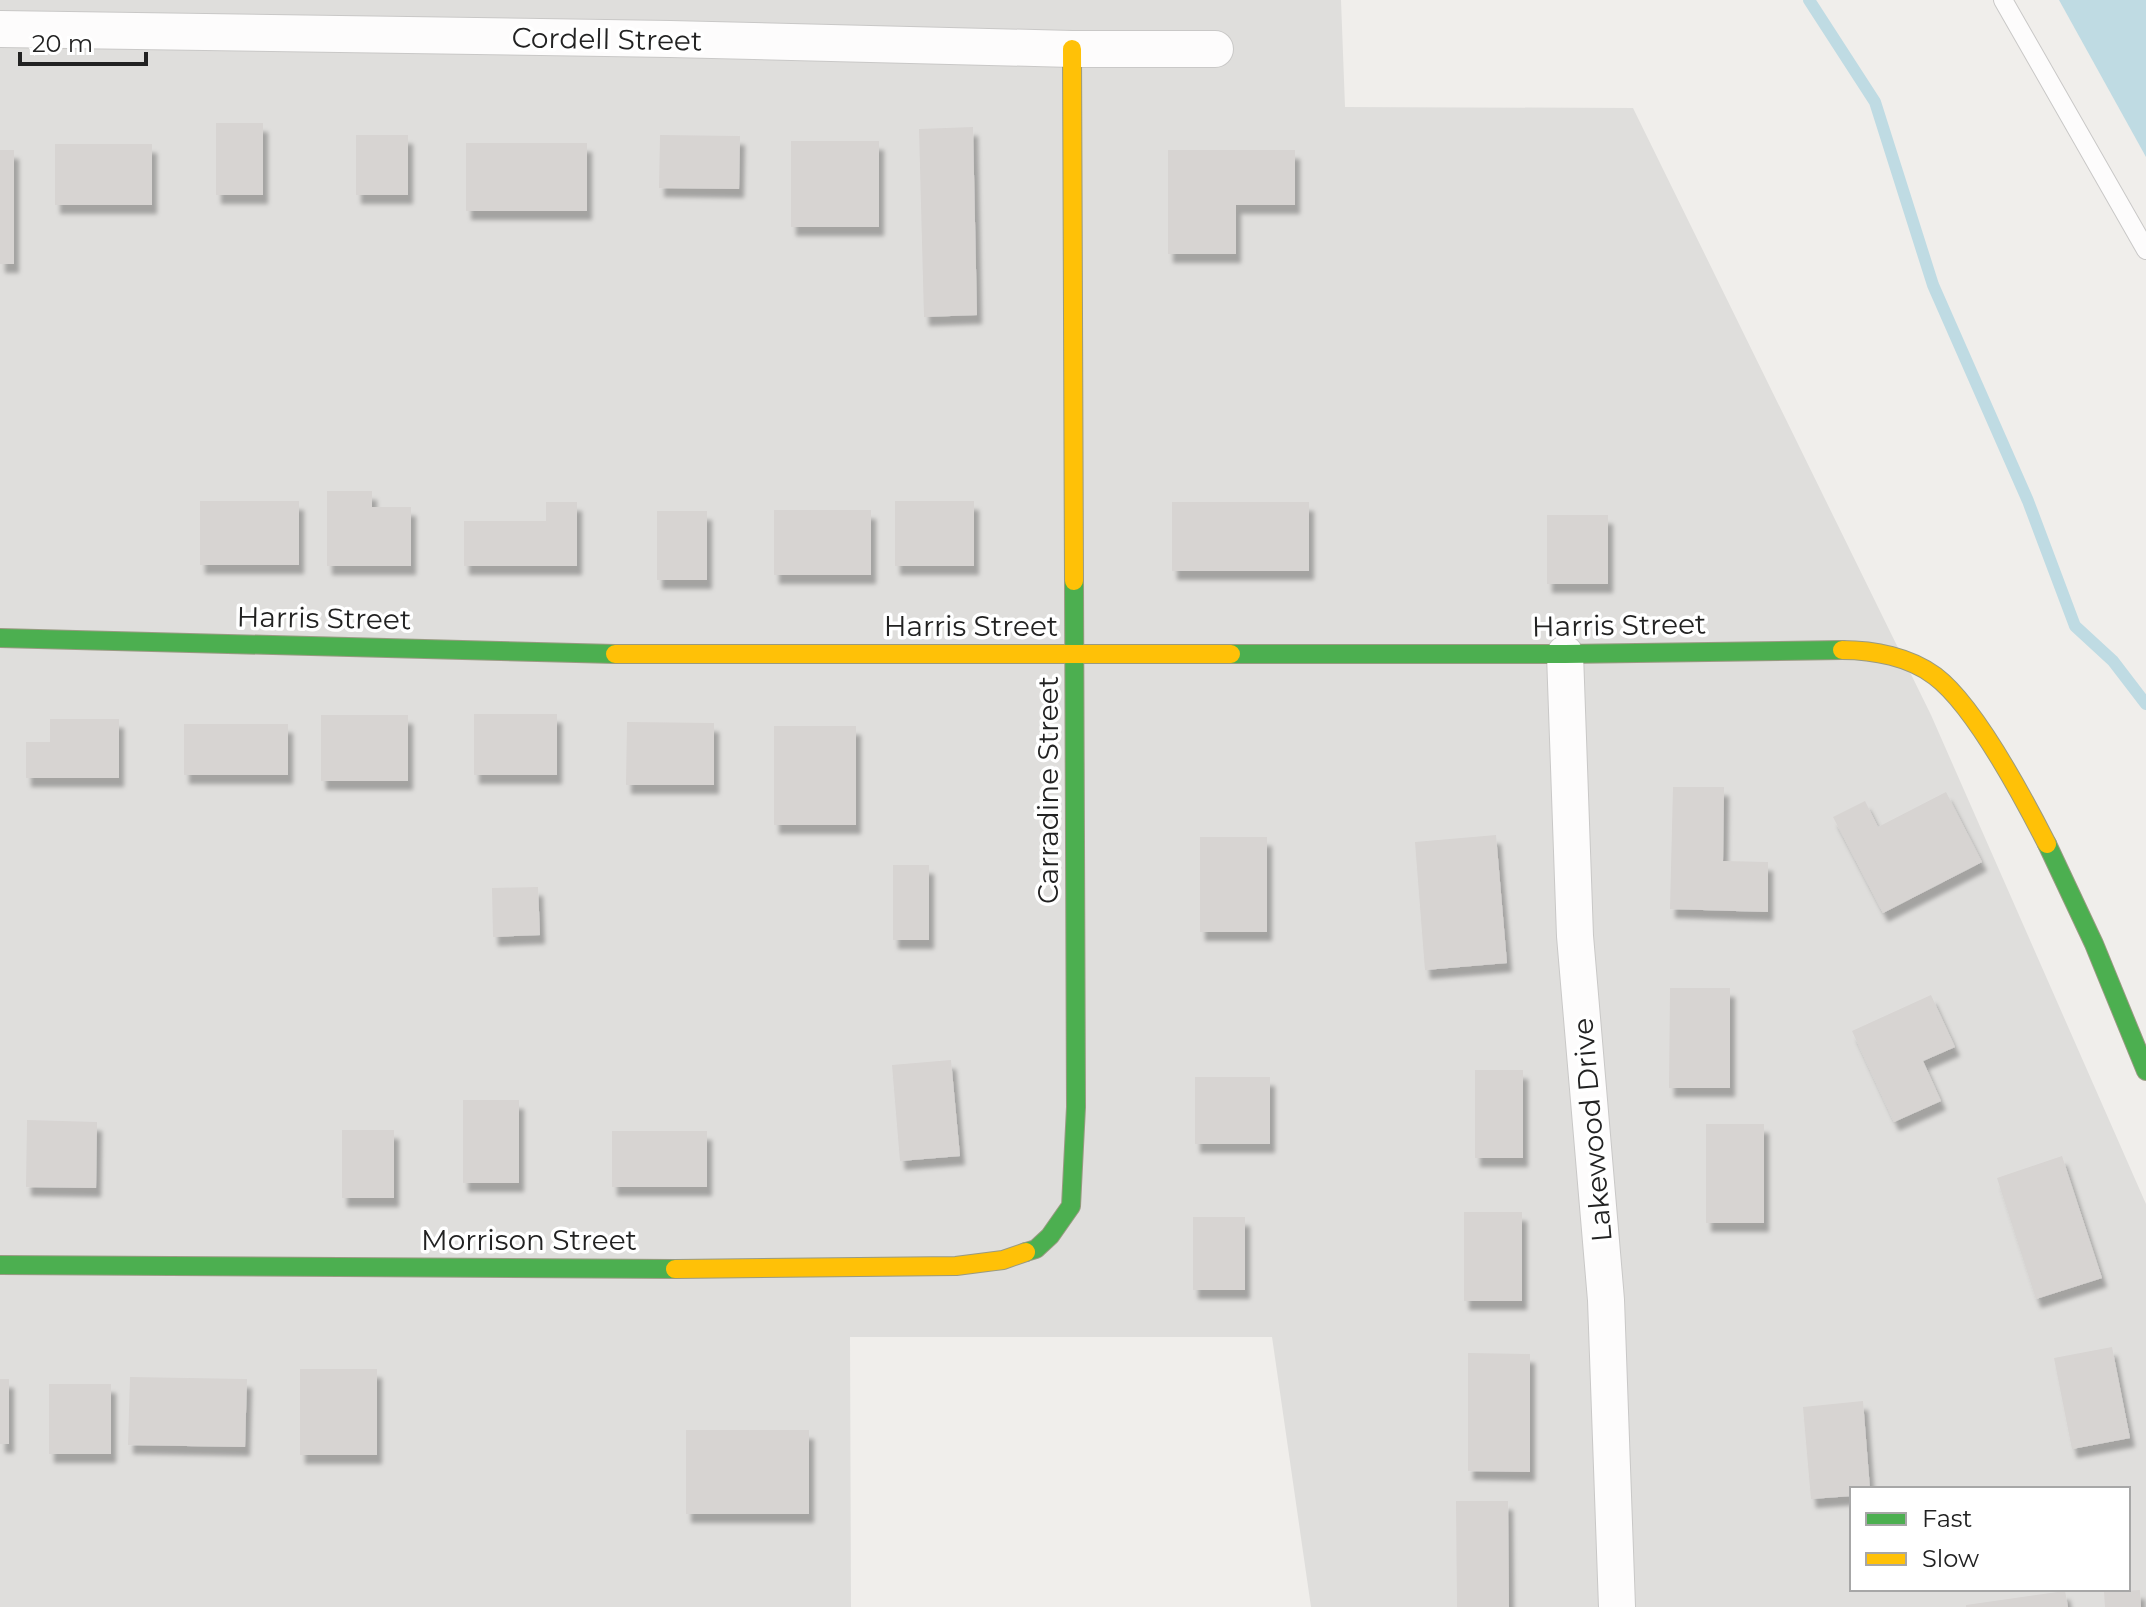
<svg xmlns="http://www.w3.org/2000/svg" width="2146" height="1607" viewBox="0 0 2146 1607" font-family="Montserrat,sans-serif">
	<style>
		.residential { fill: #dfdedc; fill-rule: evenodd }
		.water { fill: #bfdbe3 }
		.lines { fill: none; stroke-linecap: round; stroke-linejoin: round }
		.stream { stroke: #bfdbe3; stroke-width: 12 }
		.building { fill: #d7d4d2; filter: url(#shadow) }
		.lane-casing { stroke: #c9c8c7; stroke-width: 20 }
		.street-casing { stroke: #c9c8c7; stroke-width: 38 }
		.fast-casing { stroke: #999a82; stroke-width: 20 }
		.slow-casing { stroke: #999a82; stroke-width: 20 }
		.lane { stroke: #fdfcfc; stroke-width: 18 }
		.street { stroke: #fdfcfc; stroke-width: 36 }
		.fast { stroke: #4caf50; stroke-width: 18 }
		.slow { stroke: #ffc107; stroke-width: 18 }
		.labels { text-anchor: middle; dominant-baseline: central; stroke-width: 7; stroke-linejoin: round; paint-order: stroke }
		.street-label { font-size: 28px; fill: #222; stroke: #fff }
	</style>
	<defs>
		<filter id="shadow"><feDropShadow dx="5" dy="9" stdDeviation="2" flood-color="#0004"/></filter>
	</defs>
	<rect width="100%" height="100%" fill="#f0eeeb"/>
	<!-- residential -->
	<path class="residential" d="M0,0H1341L1345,107L1633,108L1931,715L2146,1204V1607H1311L1272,1337H850L851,1607H0ZM1852,1489H2128V1589H1852Z"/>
	<!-- water -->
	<path class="water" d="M2059,0H2146V157Z"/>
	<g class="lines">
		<!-- stream -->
		<path class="stream" d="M1809,0L1875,102L1933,285L2028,501L2075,626L2113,661L2146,704"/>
	</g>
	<!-- building -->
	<path class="building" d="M216,123H263V195H216Z
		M973,127L977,315L924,317L919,129Z
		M356,135H408V195H356Z
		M660,135L740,136L739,189L659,188Z
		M791,141H879V227H791Z
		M466,143H587V211H466Z
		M55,144H152V205H55Z
		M0,150H14V264H0Z
		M1168,150H1295V205H1236V254H1168Z
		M327,491H372V507H411V566H327Z
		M200,501H299V565H200Z
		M895,501H974V566H895Z
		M546,502H577V566H464V521H546Z
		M1172,502H1309V571H1172Z
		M774,510H871V575H774Z
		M657,511H707V580H657Z
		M1547,515H1608V584H1547Z
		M474,714H557V775H474Z
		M321,715H408V781H321Z
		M50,719H119V778H26V742H50Z
		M627,722L714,723V785H626Z
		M184,724H288V775H184Z
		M774,726H856V825H774Z
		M1673,787H1724L1723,861L1768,862V912L1670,909Z
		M1946,792L1982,862L1883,913L1833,817L1865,801L1878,827Z
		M1496,835L1507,963L1425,970L1415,842Z
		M1200,837H1267V932H1200Z
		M893,865H929V940H893Z
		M538,887L540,935L493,937L492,888Z
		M1670,988H1730V1088H1669Z
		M1931,995L1955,1047L1923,1061L1941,1101L1894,1122L1852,1031Z
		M951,1060L960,1156L900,1161L892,1065Z
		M1475,1070H1523V1158H1475Z
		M1195,1077H1270V1144H1195Z
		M463,1100H519V1183H463Z
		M27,1120L97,1122L96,1188L26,1187Z
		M1706,1124H1764V1223H1706Z
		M342,1130H394V1198H342Z
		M612,1131H707V1187H612Z
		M2062,1156L2102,1278L2036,1299L1997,1178Z
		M1464,1212H1522V1301H1464Z
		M1193,1217H1245V1290H1193Z
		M2112,1347L2130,1438L2072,1449L2054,1358Z
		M1468,1353L1530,1354V1472L1468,1471Z
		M300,1369H377V1455H300Z
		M130,1377L247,1379L245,1447L128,1445Z
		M0,1379H9V1444H0Z
		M49,1384H111V1454H49Z
		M1863,1401L1870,1489H1852V1496L1811,1499L1803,1407Z
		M686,1430H809V1514H686Z
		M1456,1501H1508L1509,1607H1457Z
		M2140,1590L2141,1607H2105L2104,1592Z
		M2065,1591L2068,1607H1966V1605Z"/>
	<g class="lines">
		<defs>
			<path id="lane" d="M2003,0L2146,250"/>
			<path id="street" d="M0,29L670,39L1072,49H1215
				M1565,654L1575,936L1606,1300L1617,1607"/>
			<path id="fast" d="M0,638L615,654
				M1231,654H1565L1842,650
				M2047,844L2094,944L2146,1071
				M1026,1252L1036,1249L1050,1236L1071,1206L1076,1107L1074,581
				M0,1265L675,1269"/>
			<path id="slow" d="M1072,49L1074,581
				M1842,650C1874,650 1910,657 1935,676C1975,706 2024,799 2047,844
				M615,654H1231
				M675,1269L956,1266L1003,1260L1026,1252"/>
		</defs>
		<!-- lane casing -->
		<use href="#lane" class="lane-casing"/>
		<!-- street casing -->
		<use href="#street" class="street-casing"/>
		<!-- fast casing -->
		<use href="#fast" class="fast-casing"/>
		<!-- slow casing -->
		<use href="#slow" class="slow-casing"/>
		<!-- lane -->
		<use href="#lane" class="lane"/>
		<!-- street -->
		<use href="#street" class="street"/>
		<!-- fast -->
		<use href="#fast" class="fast"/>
		<!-- slow -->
		<use href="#slow" class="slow"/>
	</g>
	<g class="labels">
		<!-- street labels -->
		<g class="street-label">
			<text transform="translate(607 39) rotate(1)">Cordell Street</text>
			<text transform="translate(324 618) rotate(1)">Harris Street</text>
			<text transform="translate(1619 625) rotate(-1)">Harris Street</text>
			<text x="971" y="626">Harris Street</text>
			<text transform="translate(1048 790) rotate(-90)">Carradine Street</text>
			<text transform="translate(1592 1130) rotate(-95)">Lakewood Drive</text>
			<text x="529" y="1240">Morrison Street</text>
		</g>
	</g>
	<!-- legend -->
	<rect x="1850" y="1487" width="280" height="104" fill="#ffffff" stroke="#a7a7a7" stroke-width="2"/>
	<rect x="1866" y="1513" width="40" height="12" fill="#4caf50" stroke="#a7a7a7" stroke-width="2"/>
	<text x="1922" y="1527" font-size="24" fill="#222222">Fast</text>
	<rect x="1866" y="1553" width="40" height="12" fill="#ffc107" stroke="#a7a7a7" stroke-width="2"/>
	<text x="1922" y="1567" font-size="24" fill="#222222">Slow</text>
	<!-- scale -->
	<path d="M20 52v12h126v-12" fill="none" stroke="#222222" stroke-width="4"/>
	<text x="32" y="52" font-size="24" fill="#222222" stroke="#ffffff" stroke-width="6" paint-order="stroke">20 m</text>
</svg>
